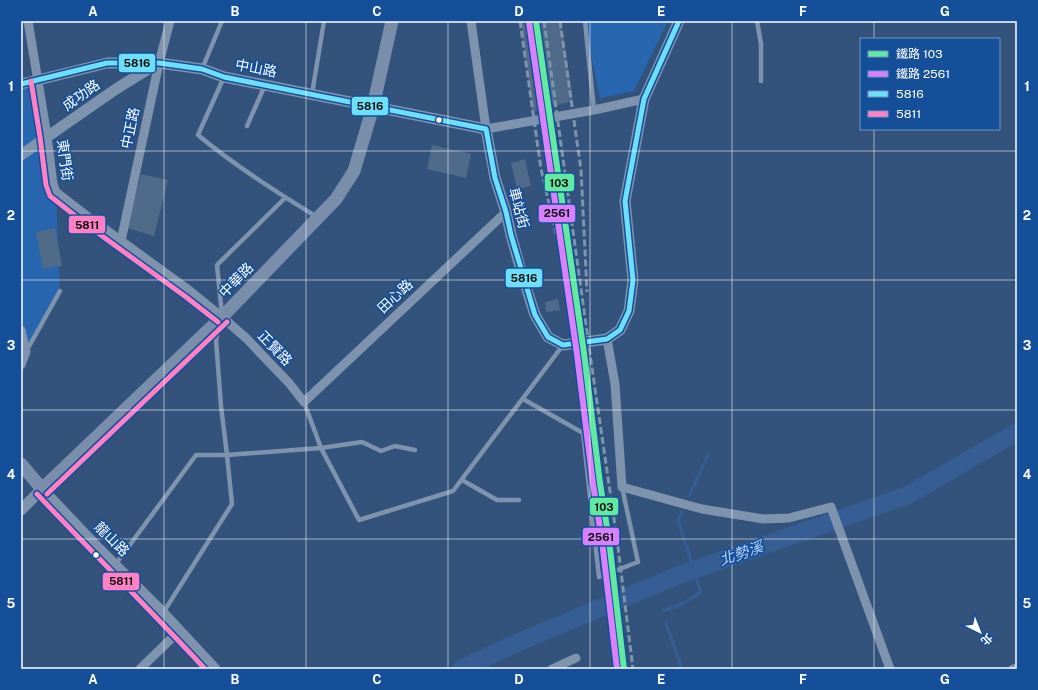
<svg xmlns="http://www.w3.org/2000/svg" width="1038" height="690" viewBox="0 0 1038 690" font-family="'Public Sans','Noto Sans TC',sans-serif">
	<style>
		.green { fill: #2966b0 }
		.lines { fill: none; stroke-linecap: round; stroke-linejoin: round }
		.stream { stroke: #365e94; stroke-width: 3 }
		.river { stroke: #365e94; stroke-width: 18 }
		.building { fill: #506a8a }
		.service { stroke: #7e93ae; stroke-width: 4.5 }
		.minor { stroke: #7e93ae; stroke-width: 9 }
		.tertiary { stroke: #7e93ae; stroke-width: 11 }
		.secondary { stroke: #798eaa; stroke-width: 13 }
		.rail { stroke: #7e93ac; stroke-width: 3; stroke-dasharray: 7 3; stroke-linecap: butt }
		.bus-1-casing { stroke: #154f9a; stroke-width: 8 }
		.bus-2-casing { stroke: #154f9a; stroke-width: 8 }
		.bus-1 { stroke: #6ddff8; stroke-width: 5 }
		.bus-2 { stroke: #ff80c5; stroke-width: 5 }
		.rail-1-casing { stroke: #154f9a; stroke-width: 9 }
		.rail-2-casing { stroke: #154f9a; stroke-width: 9 }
		.rail-1 { stroke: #60e9a3; stroke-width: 6 }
		.rail-2 { stroke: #d880ff; stroke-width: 6 }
		.grid { fill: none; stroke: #fff; stroke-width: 1; stroke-opacity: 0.55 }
		.bus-dot { fill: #fff; stroke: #154f9a; stroke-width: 1.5 }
		.labels { text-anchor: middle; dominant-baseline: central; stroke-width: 3.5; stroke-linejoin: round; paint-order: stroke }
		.street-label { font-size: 14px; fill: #fff; stroke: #154f9a }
		.water-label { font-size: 15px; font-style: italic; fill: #b6d5f9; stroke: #154f9a }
		.line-badge { stroke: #154f9a; stroke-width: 1.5 }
		.pale-badge-label { font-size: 11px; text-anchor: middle; font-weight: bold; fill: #111 }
		.neatline { fill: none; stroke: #fff; stroke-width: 1.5 }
		.grid-label { font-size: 13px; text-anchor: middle; font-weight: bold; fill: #fff }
	</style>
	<rect width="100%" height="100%" fill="#33537c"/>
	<!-- green -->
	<path class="green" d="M584,21H668L634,91L600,98Z
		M38,80L56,192L60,291L26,352L21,317V84Z"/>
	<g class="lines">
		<!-- stream -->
		<path class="stream" d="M689,496L708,455
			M663,611L682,604L701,592L678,520L682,512
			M666,623L682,669"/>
		<!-- river -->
		<path class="river" d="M461,669L512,645L679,575L908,495L1017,432"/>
	</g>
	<!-- building -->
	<path class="building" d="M521,21H561L573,101L532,112Z
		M432,145L471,154L466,178L427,169Z
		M525,159L531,186L517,189L511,163Z
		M141,174L168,180L154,236L127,228Z
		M55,228L62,266L43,269L36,232Z
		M558,299L560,310L546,312L545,302Z"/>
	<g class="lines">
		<!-- service -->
		<path class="service" d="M585,21L594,110
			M757,21L761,44V81
			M202,69L222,21
			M224,77L198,135C235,166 276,192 317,217
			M312,94L324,21
			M247,126L265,85
			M222,315L217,265L285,198
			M27,350L60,291
			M523,399L583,433L599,577L638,562L622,487
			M304,402L321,448L359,520L453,491L563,345
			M462,480L497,500H519
			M115,565L196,455H227L321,448L362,442L381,451L395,446L415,450
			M163,613L232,504L227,455L221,406L216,340L220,324"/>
		<!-- minor -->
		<path class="minor" d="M28,21L47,136L53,184L56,192L91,219L190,291L222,317L246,338L289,383L304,402L506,212
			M471,21L486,129L594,110L644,99
			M121,241L159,63L170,21
			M21,330L26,352L21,365
			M607,339L615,384L622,487L702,509L764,519L789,518L831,507L890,669
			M140,669L179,631
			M552,669L576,658
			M1013,669L1017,668"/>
		<!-- tertiary -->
		<path class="tertiary" d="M21,84L38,80L107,63H159L202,69L224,77L486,129L495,178L506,212L511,235L522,274L535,315L548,337L563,345L607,339L620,330L629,311L633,280L625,201L644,99L679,21
			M21,155L116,89L158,63
			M21,510L42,489L98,548L163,613L215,669"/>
		<!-- secondary -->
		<path class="secondary" d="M21,464L42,489L222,317L336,199L354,171L373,107L392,21"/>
		<!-- rail -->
		<path class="rail" d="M520,21L541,169L584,353
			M544,21L590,354L617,539L633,669
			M560,21L581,170L587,292"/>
		<defs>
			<path id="bus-1" d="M21,84L107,63H159L202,69L224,77L486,129
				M486,129L495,178L506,212L511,235L535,315L548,337L563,345L607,339L620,330L629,311L633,280L625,201L644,99L679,21"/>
			<path id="bus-2" d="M31,81L40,137L46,185L50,196L87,225L186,297L218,322
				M37,494C93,553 150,610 205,669
				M47,494L227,322"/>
		</defs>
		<!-- bus-1 casing -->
		<use href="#bus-1" class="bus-1-casing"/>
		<!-- bus-2 casing -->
		<use href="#bus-2" class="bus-2-casing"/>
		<!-- bus-1 -->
		<use href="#bus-1" class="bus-1"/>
		<!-- bus-2 -->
		<use href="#bus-2" class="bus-2"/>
		<defs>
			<path id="rail-1" d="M536,21L584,353L600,483L609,540L624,669"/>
			<path id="rail-2" d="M529,22L577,354L593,484L602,541L617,669"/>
		</defs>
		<!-- rail-1 casing -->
		<use href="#rail-1" class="rail-1-casing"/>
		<!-- rail-2 casing -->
		<use href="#rail-2" class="rail-2-casing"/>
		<!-- rail-1 -->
		<use href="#rail-1" class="rail-1"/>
		<!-- rail-2 -->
		<use href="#rail-2" class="rail-2"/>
	</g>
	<!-- grid -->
	<path class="grid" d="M164,21V669M306,21V669M448,21V669M590,21V669M732,21V669M874,21V39M874,129V669M21,151H1017M21,280H1017M21,410H1017M21,539H1017"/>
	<!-- markers -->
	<g class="bus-dot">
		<circle cx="439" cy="120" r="3.5"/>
		<circle cx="96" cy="555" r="3.5"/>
	</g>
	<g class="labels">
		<!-- street labels -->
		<g class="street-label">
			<text transform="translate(256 68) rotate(11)">中山路</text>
			<text transform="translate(81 95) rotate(-35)">成功路</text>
			<text transform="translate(130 128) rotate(-78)">中正路</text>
			<text transform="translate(65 160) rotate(82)">東門街</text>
			<text transform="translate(519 208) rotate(75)">車站街</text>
			<text transform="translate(236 280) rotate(-46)">中華路</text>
			<text transform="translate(395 296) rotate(-43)">田心路</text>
			<text transform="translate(275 348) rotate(46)">正賢路</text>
			<text transform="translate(112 539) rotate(45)">龍山路</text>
		</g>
		<!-- water labels -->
		<g class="water-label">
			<text transform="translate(741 553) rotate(-19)">北勢溪</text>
		</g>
	</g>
	<g class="line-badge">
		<rect x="118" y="53" width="38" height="20" rx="4" fill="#6ddff8"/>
		<rect x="351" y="96" width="38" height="20" rx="4" fill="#6ddff8"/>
		<rect x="544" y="173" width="31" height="19" rx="4" fill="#60e9a3"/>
		<rect x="538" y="204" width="38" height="19" rx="4" fill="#d880ff"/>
		<rect x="68" y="215" width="38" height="19" rx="4" fill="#ff80c5"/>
		<rect x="505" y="268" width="38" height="20" rx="4" fill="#6ddff8"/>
		<rect x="589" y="497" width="30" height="19" rx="4" fill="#60e9a3"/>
		<rect x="582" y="527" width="38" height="19" rx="4" fill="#d880ff"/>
		<rect x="102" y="572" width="38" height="19" rx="4" fill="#ff80c5"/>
	</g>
	<g class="pale-badge-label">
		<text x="137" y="67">5816</text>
		<text x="370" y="110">5816</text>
		<text x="559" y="187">103</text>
		<text x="557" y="217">2561</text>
		<text x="87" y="229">5811</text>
		<text x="524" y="282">5816</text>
		<text x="604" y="511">103</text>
		<text x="601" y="541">2561</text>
		<text x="121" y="585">5811</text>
	</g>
	<!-- border -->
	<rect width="1038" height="690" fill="none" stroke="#154f9a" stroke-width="44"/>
	<!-- legend -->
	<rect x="860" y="38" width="140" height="92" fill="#154f9a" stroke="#7395c2"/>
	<rect x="868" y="51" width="20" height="6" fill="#60e9a3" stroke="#7395c2"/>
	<text x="896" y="58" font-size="12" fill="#ffffff">鐵路 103</text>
	<rect x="868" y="71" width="20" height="6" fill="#d880ff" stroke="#7395c2"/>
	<text x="896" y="78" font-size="12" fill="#ffffff">鐵路 2561</text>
	<rect x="868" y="91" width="20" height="6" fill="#6ddff8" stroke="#7395c2"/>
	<text x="896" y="98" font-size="12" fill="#ffffff">5816</text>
	<rect x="868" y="111" width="20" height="6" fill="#ff80c5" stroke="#7395c2"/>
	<text x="896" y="118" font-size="12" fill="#ffffff">5811</text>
	<!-- north arrow -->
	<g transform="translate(980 632) rotate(137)" stroke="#154f9a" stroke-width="3" paint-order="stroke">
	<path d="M0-3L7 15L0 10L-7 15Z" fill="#ffffff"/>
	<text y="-6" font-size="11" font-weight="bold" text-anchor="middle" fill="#ffffff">北</text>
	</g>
	<rect x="22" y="22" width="994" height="646" class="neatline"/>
	<g class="grid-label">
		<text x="93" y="16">A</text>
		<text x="235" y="16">B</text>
		<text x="377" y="16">C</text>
		<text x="519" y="16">D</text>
		<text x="661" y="16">E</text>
		<text x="803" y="16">F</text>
		<text x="945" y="16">G</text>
		<text x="11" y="91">1</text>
		<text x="1027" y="91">1</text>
		<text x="11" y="220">2</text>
		<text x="1027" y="220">2</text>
		<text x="11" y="350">3</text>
		<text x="1027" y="350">3</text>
		<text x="11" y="479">4</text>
		<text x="1027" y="479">4</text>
		<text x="11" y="608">5</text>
		<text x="1027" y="608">5</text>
		<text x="93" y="684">A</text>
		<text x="235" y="684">B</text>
		<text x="377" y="684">C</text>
		<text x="519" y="684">D</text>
		<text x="661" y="684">E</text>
		<text x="803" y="684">F</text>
		<text x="945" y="684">G</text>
	</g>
</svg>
